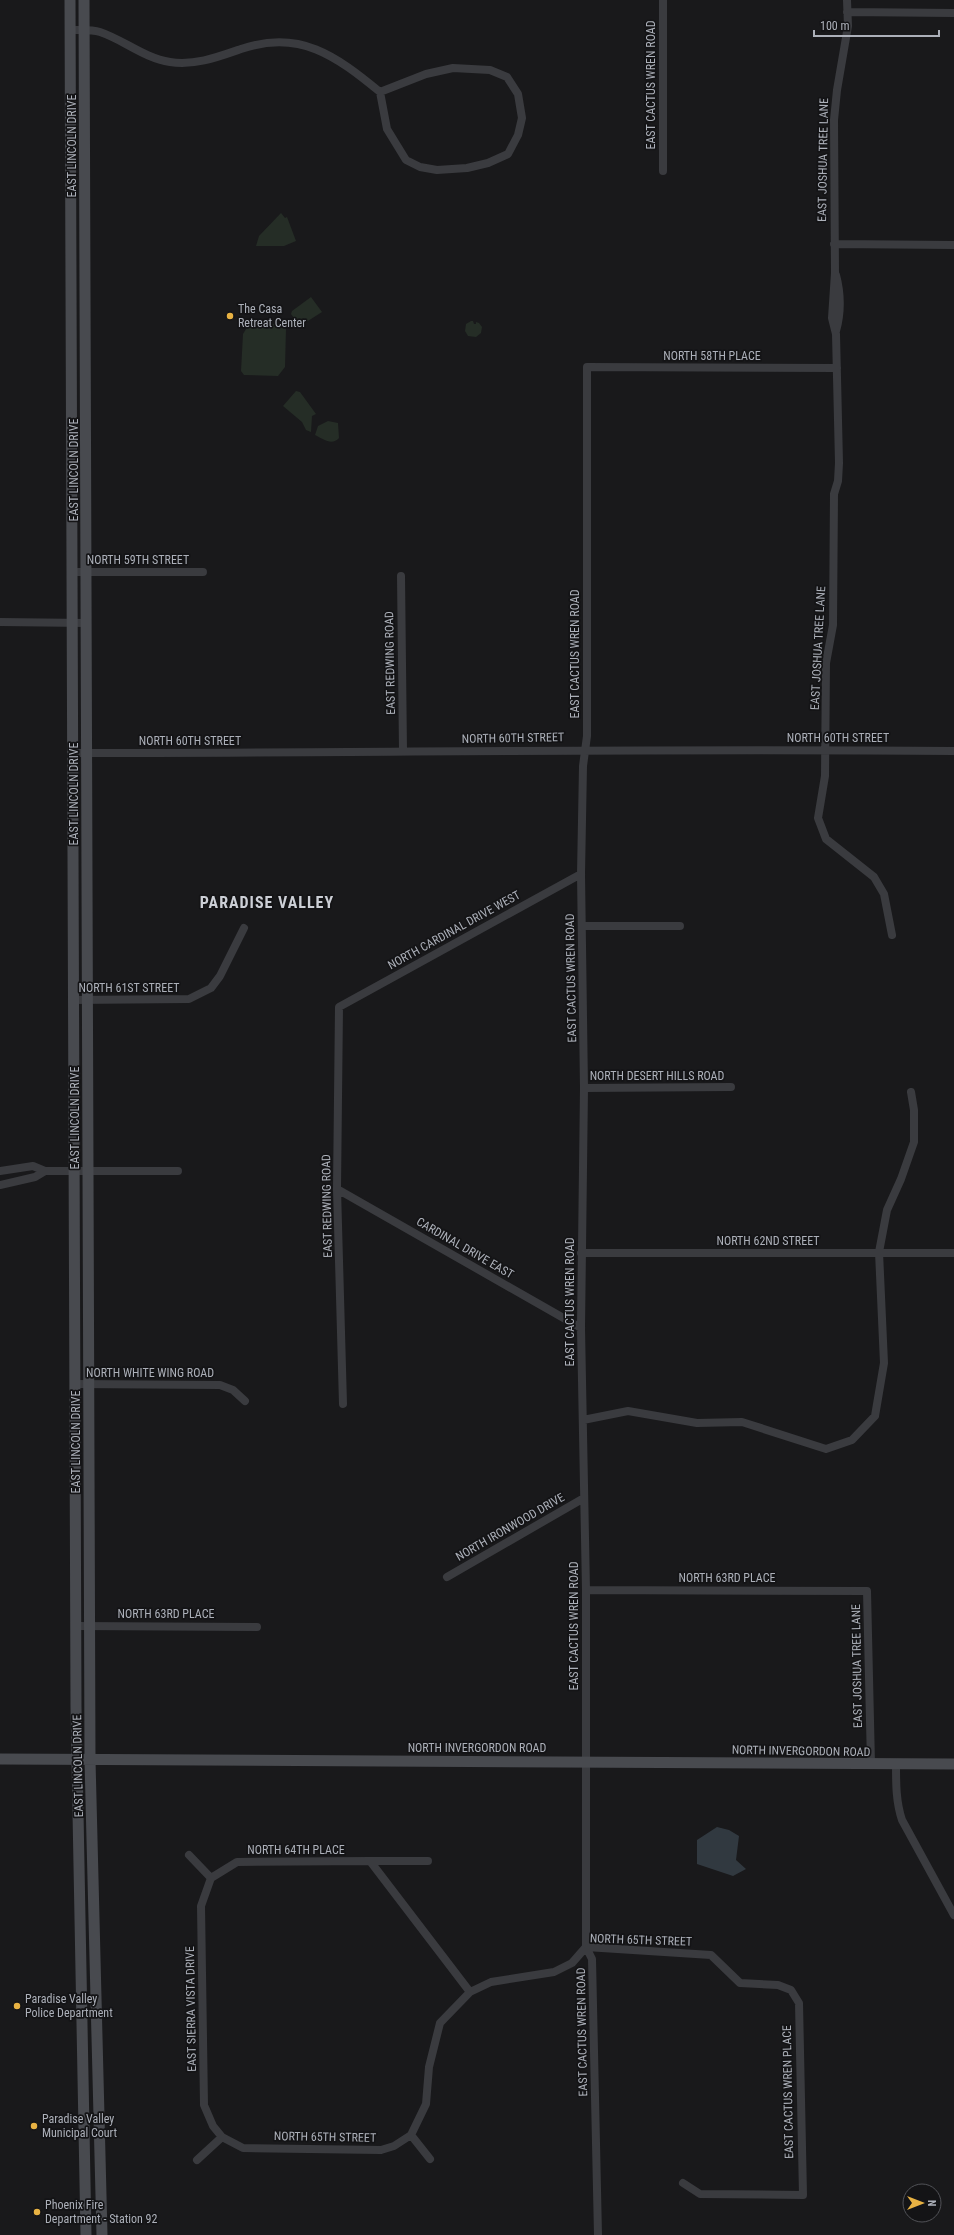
<svg xmlns="http://www.w3.org/2000/svg" width="954" height="2235" viewBox="0 0 954 2235" font-family="'Roboto Condensed',sans-serif">
	<style>
		.green { fill: #252d26 }
		.water { fill: #313940 }
		.lines { fill: none; stroke-linecap: round; stroke-linejoin: round }
		.street { stroke: #3a3b3f; stroke-width: 8 }
		.secondary { stroke: #484a4f; stroke-width: 11 }
		.poi-dot { fill: #e8b243; stroke: #141416; stroke-width: 1.5 }
		.labels { text-anchor: middle; dominant-baseline: central; stroke-width: 3.5; stroke-linejoin: round; paint-order: stroke }
		.street-label { font-size: 12px; fill: #acb0b9; stroke: #141416 }
		.poi-label { font-size: 12px; fill: #acb0b9; stroke: #141416; text-anchor: start }
		.district-label { font-size: 16px; font-weight: bold; letter-spacing: 1px; fill: #cccfd6; stroke: #141416 }
	</style>
	<rect width="100%" height="100%" fill="#19191b"/>
	<!-- green -->
	<path class="green" d="M281,213L285,218L287,217L296,241L284,246H256L259,236Z
		M311,297L322,312L300,326L291,314L292,311Z
		M471,321H473L474,324H476V322L479,323L482,327L481,333L476,337L468,336L465,331L466,324Z
		M249,324H283L286,329L285,367L278,376L244,375L241,371L243,334Z
		M296,391L300,392L316,414L312,416L311,432L306,430L302,422L283,406Z
		M328,421L338,423L339,438C332,446 323,439 315,435L318,426Z"/>
	<!-- water -->
	<path class="water" d="M717,1827L729,1830L739,1836L736,1860L746,1869L733,1876L697,1864V1840Z"/>
	<g class="lines">
		<!-- street -->
		<path class="street" d="M663,0V171
			M847,0L848,26L837,90L834,120L835,273L832,318L836,334L839,463L838,481L834,494L833,625L826,663L825,776L818,818L826,839L874,877L884,894L892,935
			M847,12L954,13
			M70,30C80,30 91,29 100,32C124,40 144,58 170,62C194,66 218,57 241,49C300,29 336,56 380,92L426,74L453,68L490,70L507,77L518,94L522,118L518,135L508,154L488,163L467,168L437,170L420,167L406,160L387,129L380,92
			M834,244L954,245
			M836,275C841,294 841,313 836,331
			M73,572H203
			M401,576L403,751
			M0,622L87,623
			M73,753C367,753 660,748 954,751
			M582,926H680
			M72,1000L189,999L211,988L220,976L244,928
			M584,1088L731,1087
			M0,1171L33,1166L45,1171H178
			M0,1185L35,1177L45,1171
			M337,1189L581,1328
			M581,1253H954
			M74,1384L220,1385L233,1390L245,1401
			M343,1404L337,1189L339,1007L581,874
			M583,1420L628,1411L697,1423L742,1422L826,1449L852,1440L875,1416L884,1363L879,1252L887,1210L901,1179L914,1142V1110L911,1092
			M447,1577L584,1498
			M586,1590L867,1591L871,1764
			M76,1626L257,1627
			M896,1765C896,1784 896,1802 902,1820L954,1915
			M189,1855L211,1878
			M370,1861H428
			M211,1878L201,1906L204,2105L213,2126L222,2137L243,2148L381,2150L394,2146L411,2135L426,2104L429,2067L440,2023L470,1992L491,1982L554,1972L572,1963L586,1947
			M211,1878L237,1862L370,1861L470,1992
			M586,1947L711,1955L740,1983L778,1985L791,1990L799,2003L803,2195L700,2194L683,2183
			M411,2135L430,2159
			M197,2160L222,2137
			M598,2235L592,1959L586,1947V1590L581,1328L584,1088L581,874L583,766L587,736V367L837,368"/>
		<!-- secondary -->
		<path class="secondary" d="M70,0L76,1707L86,2235
			M84,0L90,1760L102,2235
			M0,1759L954,1764"/>
	</g>
	<!-- markers -->
	<g class="poi-dot">
		<circle cx="230" cy="316" r="4"/>
		<circle cx="17" cy="2006" r="4"/>
		<circle cx="34" cy="2126" r="4"/>
		<circle cx="37" cy="2212" r="4"/>
	</g>
	<g class="labels">
		<!-- street labels -->
		<g class="street-label">
			<text transform="translate(651 85) rotate(-90)">EAST CACTUS WREN ROAD</text>
			<text transform="translate(72 146) rotate(-90)">EAST LINCOLN DRIVE</text>
			<text transform="translate(823 160) rotate(-89)">EAST JOSHUA TREE LANE</text>
			<text x="712" y="356">NORTH 58TH PLACE</text>
			<text transform="translate(74 470) rotate(-90)">EAST LINCOLN DRIVE</text>
			<text x="138" y="560">NORTH 59TH STREET</text>
			<text transform="translate(818 648) rotate(-87)">EAST JOSHUA TREE LANE</text>
			<text transform="translate(575 654) rotate(-90)">EAST CACTUS WREN ROAD</text>
			<text transform="translate(390 663) rotate(-91)">EAST REDWING ROAD</text>
			<text transform="translate(513 738) rotate(-1)">NORTH 60TH STREET</text>
			<text x="838" y="738">NORTH 60TH STREET</text>
			<text x="190" y="741">NORTH 60TH STREET</text>
			<text transform="translate(74 794) rotate(-90)">EAST LINCOLN DRIVE</text>
			<text transform="translate(454 930) rotate(-29)">NORTH CARDINAL DRIVE WEST</text>
			<text transform="translate(571 978) rotate(-91)">EAST CACTUS WREN ROAD</text>
			<text x="129" y="988">NORTH 61ST STREET</text>
			<text x="657" y="1076">NORTH DESERT HILLS ROAD</text>
			<text transform="translate(75 1118) rotate(-90)">EAST LINCOLN DRIVE</text>
			<text transform="translate(327 1206) rotate(-91)">EAST REDWING ROAD</text>
			<text x="768" y="1241">NORTH 62ND STREET</text>
			<text transform="translate(465 1248) rotate(30)">CARDINAL DRIVE EAST</text>
			<text transform="translate(570 1302) rotate(-90)">EAST CACTUS WREN ROAD</text>
			<text x="150" y="1373">NORTH WHITE WING ROAD</text>
			<text transform="translate(76 1442) rotate(-90)">EAST LINCOLN DRIVE</text>
			<text transform="translate(510 1527) rotate(-30)">NORTH IRONWOOD DRIVE</text>
			<text x="727" y="1578">NORTH 63RD PLACE</text>
			<text x="166" y="1614">NORTH 63RD PLACE</text>
			<text transform="translate(574 1626) rotate(-90)">EAST CACTUS WREN ROAD</text>
			<text transform="translate(857 1666) rotate(-91)">EAST JOSHUA TREE LANE</text>
			<text x="477" y="1748">NORTH INVERGORDON ROAD</text>
			<text transform="translate(801 1751) rotate(1)">NORTH INVERGORDON ROAD</text>
			<text transform="translate(78 1766) rotate(-91)">EAST LINCOLN DRIVE</text>
			<text x="296" y="1850">NORTH 64TH PLACE</text>
			<text transform="translate(641 1940) rotate(2)">NORTH 65TH STREET</text>
			<text transform="translate(191 2009) rotate(-91)">EAST SIERRA VISTA DRIVE</text>
			<text transform="translate(582 2032) rotate(-91)">EAST CACTUS WREN ROAD</text>
			<text transform="translate(788 2092) rotate(-91)">EAST CACTUS WREN PLACE</text>
			<text transform="translate(325 2137) rotate(1)">NORTH 65TH STREET</text>
		</g>
		<!-- poi labels -->
		<g class="poi-label">
			<text x="238" y="309">The Casa<tspan x="238" dy="14">Retreat Center</tspan></text>
			<text x="25" y="1999">Paradise Valley<tspan x="25" dy="14">Police Department</tspan></text>
			<text x="42" y="2119">Paradise Valley<tspan x="42" dy="14">Municipal Court</tspan></text>
			<text x="45" y="2205">Phoenix Fire<tspan x="45" dy="14">Department - Station 92</tspan></text>
		</g>
		<!-- district labels -->
		<g class="district-label">
			<text x="267" y="902">PARADISE VALLEY</text>
		</g>
	</g>
	<!-- north arrow -->
	<g transform="translate(922 2203) rotate(90)"><circle r="19" fill="#141416" stroke="#515257"/>
	<path d="M0-3L7 15L0 10L-7 15Z" fill="#e8b243"/>
	<text y="-6" font-size="11" font-weight="bold" text-anchor="middle" fill="#acb0b9">N</text>
	</g>
	<!-- scale -->
	<path d="M814 30v6h125v-6" fill="none" stroke="#acb0b9" stroke-width="2"/>
	<text x="820" y="30" font-size="12" fill="#acb0b9" stroke="#141416" stroke-width="3" paint-order="stroke">100 m</text>
</svg>
